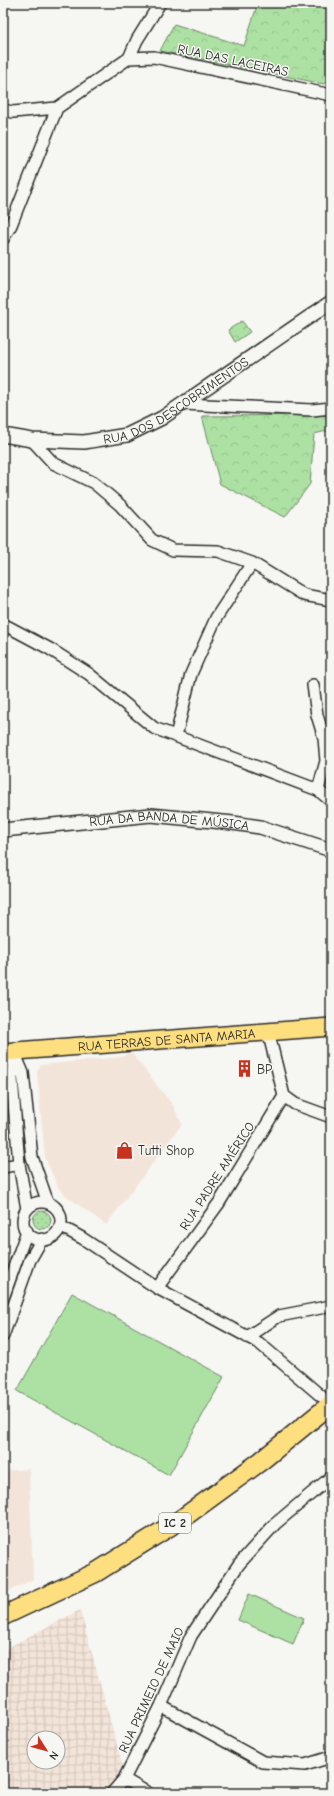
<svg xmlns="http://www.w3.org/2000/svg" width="334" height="1796" viewBox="0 0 334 1796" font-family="'Comic Neue',sans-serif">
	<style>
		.built { fill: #f3e4d9 }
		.industrial { fill: url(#industrial-grid); fill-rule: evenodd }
		.grass { fill: url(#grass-dots); stroke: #6c8667 }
		.forest { fill: url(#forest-crowns); stroke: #6c8667 }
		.garden { fill: #ade1a3; stroke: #6c8667 }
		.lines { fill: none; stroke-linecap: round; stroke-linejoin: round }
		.minor-casing { stroke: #2b2b2b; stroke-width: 14 }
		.tertiary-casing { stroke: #2b2b2b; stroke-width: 16 }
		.primary-casing { stroke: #2b2b2b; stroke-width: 20 }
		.trunk-casing { stroke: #2b2b2b; stroke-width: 21 }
		.minor { stroke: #f6f6f2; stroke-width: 11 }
		.tertiary { stroke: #f6f6f2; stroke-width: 13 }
		.primary { stroke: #fedf80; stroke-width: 17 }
		.trunk { stroke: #fedf80; stroke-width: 18 }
		.labels { text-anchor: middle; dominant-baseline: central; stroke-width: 3; stroke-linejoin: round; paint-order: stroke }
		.shield { fill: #f6f6f2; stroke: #686867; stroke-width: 1 }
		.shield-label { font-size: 12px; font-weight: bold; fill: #2b2b2b }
		.street-label { font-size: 13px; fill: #2b2b2b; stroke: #f6f6f2 }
		.poi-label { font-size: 13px; fill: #2b2b2b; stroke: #f6f6f2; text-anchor: start }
	</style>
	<defs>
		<pattern id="industrial-grid" width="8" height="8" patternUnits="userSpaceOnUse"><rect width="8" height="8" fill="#f3e4d9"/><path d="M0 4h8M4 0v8" fill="none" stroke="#d0c4ba"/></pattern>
		<pattern id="grass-dots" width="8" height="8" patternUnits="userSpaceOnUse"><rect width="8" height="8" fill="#ade1a3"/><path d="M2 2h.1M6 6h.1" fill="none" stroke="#95c18c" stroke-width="1.8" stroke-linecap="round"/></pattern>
		<pattern id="forest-crowns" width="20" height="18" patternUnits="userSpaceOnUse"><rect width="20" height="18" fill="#ade1a3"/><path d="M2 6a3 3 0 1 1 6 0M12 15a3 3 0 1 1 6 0" fill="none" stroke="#95c18c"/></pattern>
	</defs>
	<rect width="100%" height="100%" fill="#f6f6f2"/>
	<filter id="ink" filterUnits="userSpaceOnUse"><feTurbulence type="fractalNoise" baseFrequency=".025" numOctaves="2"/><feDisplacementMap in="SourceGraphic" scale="8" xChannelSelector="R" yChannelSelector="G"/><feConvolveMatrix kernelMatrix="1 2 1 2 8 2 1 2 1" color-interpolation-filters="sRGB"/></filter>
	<g filter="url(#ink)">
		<!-- built -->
		<path class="built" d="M131,1052L174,1107L182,1124L106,1225L68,1197L58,1187L45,1158L37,1072L41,1065L122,1057Z
			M29,1469L33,1579L3,1594V1471Z"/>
		<!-- industrial -->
		<path class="industrial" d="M80,1610L130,1793H3V1650ZM34,1738H58V1762H34Z"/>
		<!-- grass -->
		<path class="grass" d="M33 1220a9 9 0 1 1 18 0a9 9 0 1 1-18 0Z"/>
		<!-- forest -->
		<path class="forest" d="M258,3H331V78L324,84L160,51L174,24L244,46Z
			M242,321L250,332L235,342L228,330Z
			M331,415V430L314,434L310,484L285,517L220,484L202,416Z"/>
		<!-- garden -->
		<path class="garden" d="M72,1293L224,1377L169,1475L17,1391Z
			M249,1594L304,1618L293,1644L238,1620Z"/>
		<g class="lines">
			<defs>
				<path id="minor" d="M129,58L154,57L331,95
					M3,110L13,112L57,108L129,58L137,40L160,3
					M3,239L11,225L57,108
					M183,404L312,410L331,408
					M32,440L53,463L94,483L120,505L152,540L173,550L218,551L252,563L304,595L331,600
					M3,624L50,649L89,674L154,728L318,790L331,801
					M313,685L317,715L324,738L326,761L318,790
					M176,736L191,674L216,618L252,563
					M268,1031L284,1096L295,1104L331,1117
					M14,1052L12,1079L19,1164L27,1209
					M15,1054L23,1073L32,1157L48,1203
					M3,1167L19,1164
					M23 1221a19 19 0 1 1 38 0a19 19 0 1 1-38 0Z
					M60,1226L82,1238L157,1288L259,1343L321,1396
					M157,1288L219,1203L284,1096
					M3,1298L27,1231
					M3,1336L30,1260L42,1239
					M247,1337L279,1316L331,1306
					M161,1706L263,1762L305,1765L331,1757
					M124,1779L148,1793
					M112,1793L124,1779L161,1706L191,1636L239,1564L275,1524L331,1477"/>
				<g id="tertiary">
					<path id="s1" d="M3,435L32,440L84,442L127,435L162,418L331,302"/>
					<path id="s2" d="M3,830L151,815L233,823L260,827L331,850"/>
				</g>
				<g id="primary">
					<path id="s3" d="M3,1052L331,1027"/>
				</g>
				<path id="trunk" d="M3,1616L95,1573L180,1520L261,1461L331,1404"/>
			</defs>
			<!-- minor casing -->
			<use href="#minor" class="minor-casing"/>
			<!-- tertiary casing -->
			<use href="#tertiary" class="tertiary-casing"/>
			<!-- primary casing -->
			<use href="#primary" class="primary-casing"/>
			<!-- trunk casing -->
			<use href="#trunk" class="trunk-casing"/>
			<!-- minor -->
			<use href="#minor" class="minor"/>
			<!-- tertiary -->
			<use href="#tertiary" class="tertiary"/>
			<!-- primary -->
			<use href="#primary" class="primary"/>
			<!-- trunk -->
			<use href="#trunk" class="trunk"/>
		</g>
	</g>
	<!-- icons -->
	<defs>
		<symbol id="building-bare" viewBox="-9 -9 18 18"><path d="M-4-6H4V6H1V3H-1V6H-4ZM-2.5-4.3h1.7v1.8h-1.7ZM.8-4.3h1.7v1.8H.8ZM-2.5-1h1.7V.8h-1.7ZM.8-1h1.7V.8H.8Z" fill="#c8321e" stroke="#f6f6f2" stroke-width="2.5" paint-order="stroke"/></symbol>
		<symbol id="shop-bare" viewBox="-9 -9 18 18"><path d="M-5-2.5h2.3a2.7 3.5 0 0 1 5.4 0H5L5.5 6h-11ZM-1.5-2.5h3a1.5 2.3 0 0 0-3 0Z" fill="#c8321e" stroke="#f6f6f2" stroke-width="2.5" paint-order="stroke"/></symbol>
	</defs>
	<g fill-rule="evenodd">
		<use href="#building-bare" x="232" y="1056" width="25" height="25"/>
		<use href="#shop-bare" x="112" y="1138" width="25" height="25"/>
	</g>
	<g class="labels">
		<!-- shield labels -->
		<rect class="shield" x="159" y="1513" width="32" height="20" rx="3"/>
		<g class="shield-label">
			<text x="175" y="1523">IC 2</text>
		</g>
		<!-- street labels -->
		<g class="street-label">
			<text transform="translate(233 60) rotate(12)">RUA DAS LACEIRAS</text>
			<text stroke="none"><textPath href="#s1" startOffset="184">RUA DOS DESCOBRIMENTOS</textPath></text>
			<text stroke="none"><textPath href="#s2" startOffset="167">RUA DA BANDA DE MÚSICA</textPath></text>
			<text stroke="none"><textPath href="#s3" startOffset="164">RUA TERRAS DE SANTA MARIA</textPath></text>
			<text transform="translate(217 1176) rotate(-57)">RUA PADRE AMÉRICO</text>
			<text transform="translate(151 1690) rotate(-65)">RUA PRIMEIO DE MAIO</text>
		</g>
		<!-- poi labels -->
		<g class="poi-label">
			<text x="257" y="1069">BP</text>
			<text x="138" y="1150">Tutti Shop</text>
		</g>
	</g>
	<!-- margin -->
	<rect width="334" height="1796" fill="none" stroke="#f6f6f2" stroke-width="16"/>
	<rect x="8" y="8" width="318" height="1780" fill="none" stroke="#2b2b2b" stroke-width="1.5" filter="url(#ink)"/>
	<!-- north arrow -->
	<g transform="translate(46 1750) rotate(126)"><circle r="19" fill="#f6f6f2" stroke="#a5a5a2"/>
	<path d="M0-3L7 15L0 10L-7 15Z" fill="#c8321e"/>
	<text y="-6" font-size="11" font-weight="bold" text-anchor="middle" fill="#2b2b2b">N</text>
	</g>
</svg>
